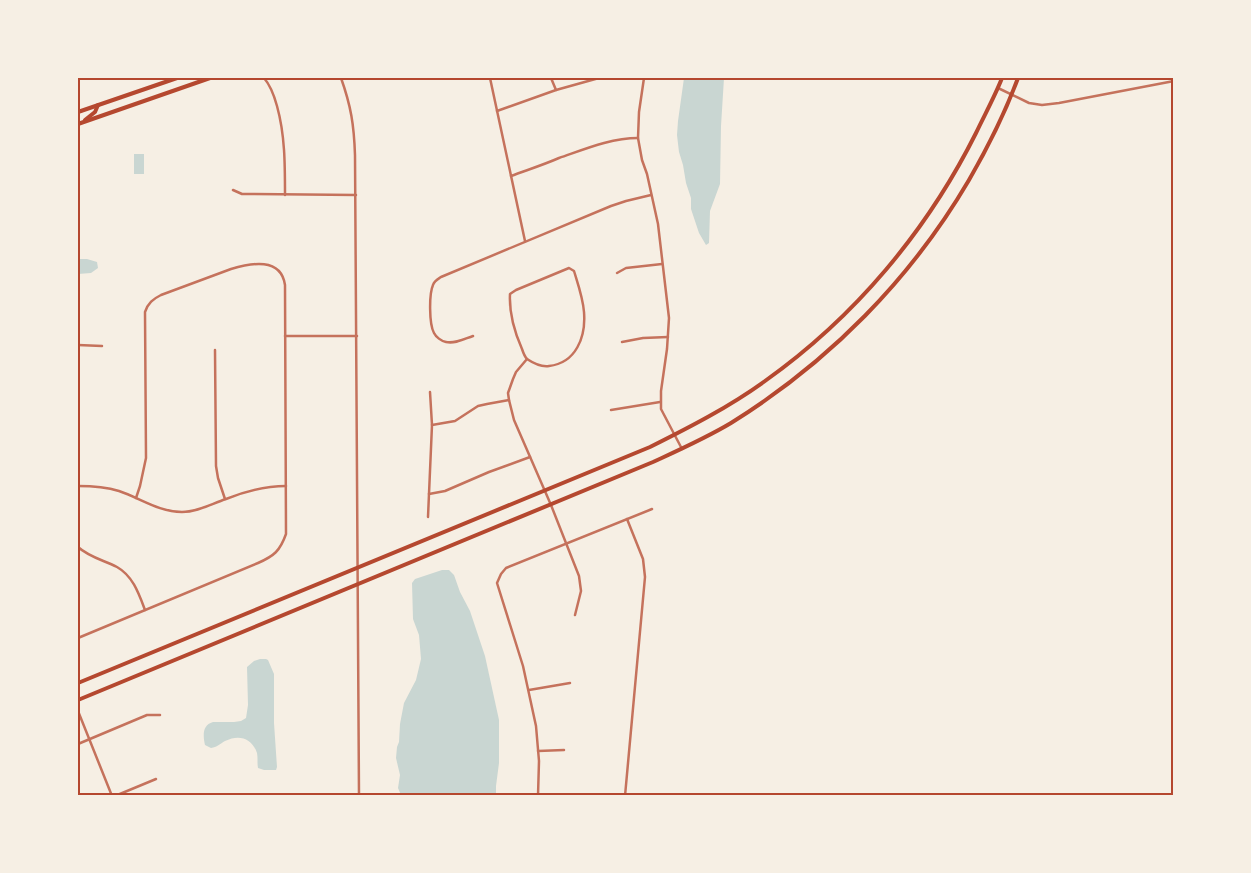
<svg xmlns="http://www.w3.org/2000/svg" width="1251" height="873" font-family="'Zilla Slab',serif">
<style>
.water{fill:#c9d6d2}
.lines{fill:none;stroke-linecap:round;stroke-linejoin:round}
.minor{stroke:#c5725c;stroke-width:2.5}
.secondary{stroke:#b5482f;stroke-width:4}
.primary{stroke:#b5482f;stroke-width:4}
.neatline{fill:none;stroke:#b5482f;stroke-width:2}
</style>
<rect width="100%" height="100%" fill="#f6efe4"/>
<!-- water -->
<g class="water">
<polygon points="684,78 724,78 721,126 720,184 710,211 709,243 706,245 699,233 691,209 691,198 686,183 683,165 679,152 677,135 678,121"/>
<rect x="134" y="154" width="10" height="20"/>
<polygon points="78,259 87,259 97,262 98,268 91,273 78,274"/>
<polygon points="442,570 449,570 454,575 460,592 470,611 485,656 499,720 499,763 496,786 496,795 401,795 398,788 400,775 396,758 397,747 399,742 400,724 404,703 416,680 421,659 419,635 413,619 412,583 415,579"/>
<path d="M260 659H266L268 660 274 674V723L277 767 276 770H264L258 768C257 763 258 758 257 753 252 738 239 734 225 741 220 744 217 747 211 748L205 745C203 736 202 725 213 722H234L241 721 246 718 248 705 247 667 254 661Z"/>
</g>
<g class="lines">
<!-- minor -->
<g class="minor">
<path d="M264 78C271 86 274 95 277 106 285 135 285 164 285 195"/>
<path d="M341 78C351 106 354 125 355 155L359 796"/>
<polyline points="490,78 525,241"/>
<polyline points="551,78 556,90"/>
<polyline points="644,78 639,112 638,138 642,160 647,174 658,224 669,318 667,349 661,391 661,409 682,449"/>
<polyline points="998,88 1029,103 1042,105 1059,103 1174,81"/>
<polyline points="497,111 556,90 599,78"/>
<path d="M511 176C527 170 543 165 559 158 585 149 611 138 638 138"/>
<polyline points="233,190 242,194 356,195"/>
<path d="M569 268 574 271C578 284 583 298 584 312 586 337 576 363 549 366 542 367 533 363 527 359 525 357 523 352 522 349 514 331 509 313 510 294L516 290Z"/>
<polyline points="617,273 626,268 662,264"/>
<polyline points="285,336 357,336"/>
<path d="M473 336C464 339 455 344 446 342 441 341 436 337 434 333 429 324 429 294 433 285 434 281 438 279 441 277L611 206 626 201 651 195"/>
<polyline points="622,342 643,338 668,337"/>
<polyline points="78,345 102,346"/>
<polyline points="215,350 216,466 218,478 225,499"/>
<polyline points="527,359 516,372 513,379 508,393 509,400 514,420 551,505 579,576 581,591 575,615"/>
<polyline points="611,410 660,402"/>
<polyline points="432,425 455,421 478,406 487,404 509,400"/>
<path d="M78 486C92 486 106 487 119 491 140 498 159 512 182 512 197 512 211 504 226 499 246 491 264 486 286 486"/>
<polyline points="429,494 445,491 489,472 530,457"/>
<polyline points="428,517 432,425 430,392"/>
<path d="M78 547C89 557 103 560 117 567 133 576 139 594 145 610"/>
<path d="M78 638 258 563C274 556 280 551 286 534L285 285C281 257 251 263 231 269L161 295C153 299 148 303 145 312L146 458 140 486 136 498"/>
<polyline points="529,690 570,683"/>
<polyline points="78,711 112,796"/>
<polyline points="78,744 147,715 160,715"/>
<polyline points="538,751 564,750"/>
<polyline points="115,796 156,779"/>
<polyline points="538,796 539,761 536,726 523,666 497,583 501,574 506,568 652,509"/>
<polyline points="625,796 645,577 643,559 627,519"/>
</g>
<!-- secondary -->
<g class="secondary">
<path d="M78 683 650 447C690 427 729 407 765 381 855 317 927 231 976 133 985 114 995 96 1002 78"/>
<path d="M78 700 653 462C679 450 706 438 731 423 829 362 911 279 969 180 988 147 1005 113 1018 78"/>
</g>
<!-- primary -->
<g class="primary">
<polyline points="78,112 177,78"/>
<polyline points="85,120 95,112 98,105"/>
<polyline points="78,124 210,78"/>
</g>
</g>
<!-- border -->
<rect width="1251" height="873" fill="none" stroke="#f6efe4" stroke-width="158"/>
<rect x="79" y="79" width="1093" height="715" class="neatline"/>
</svg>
